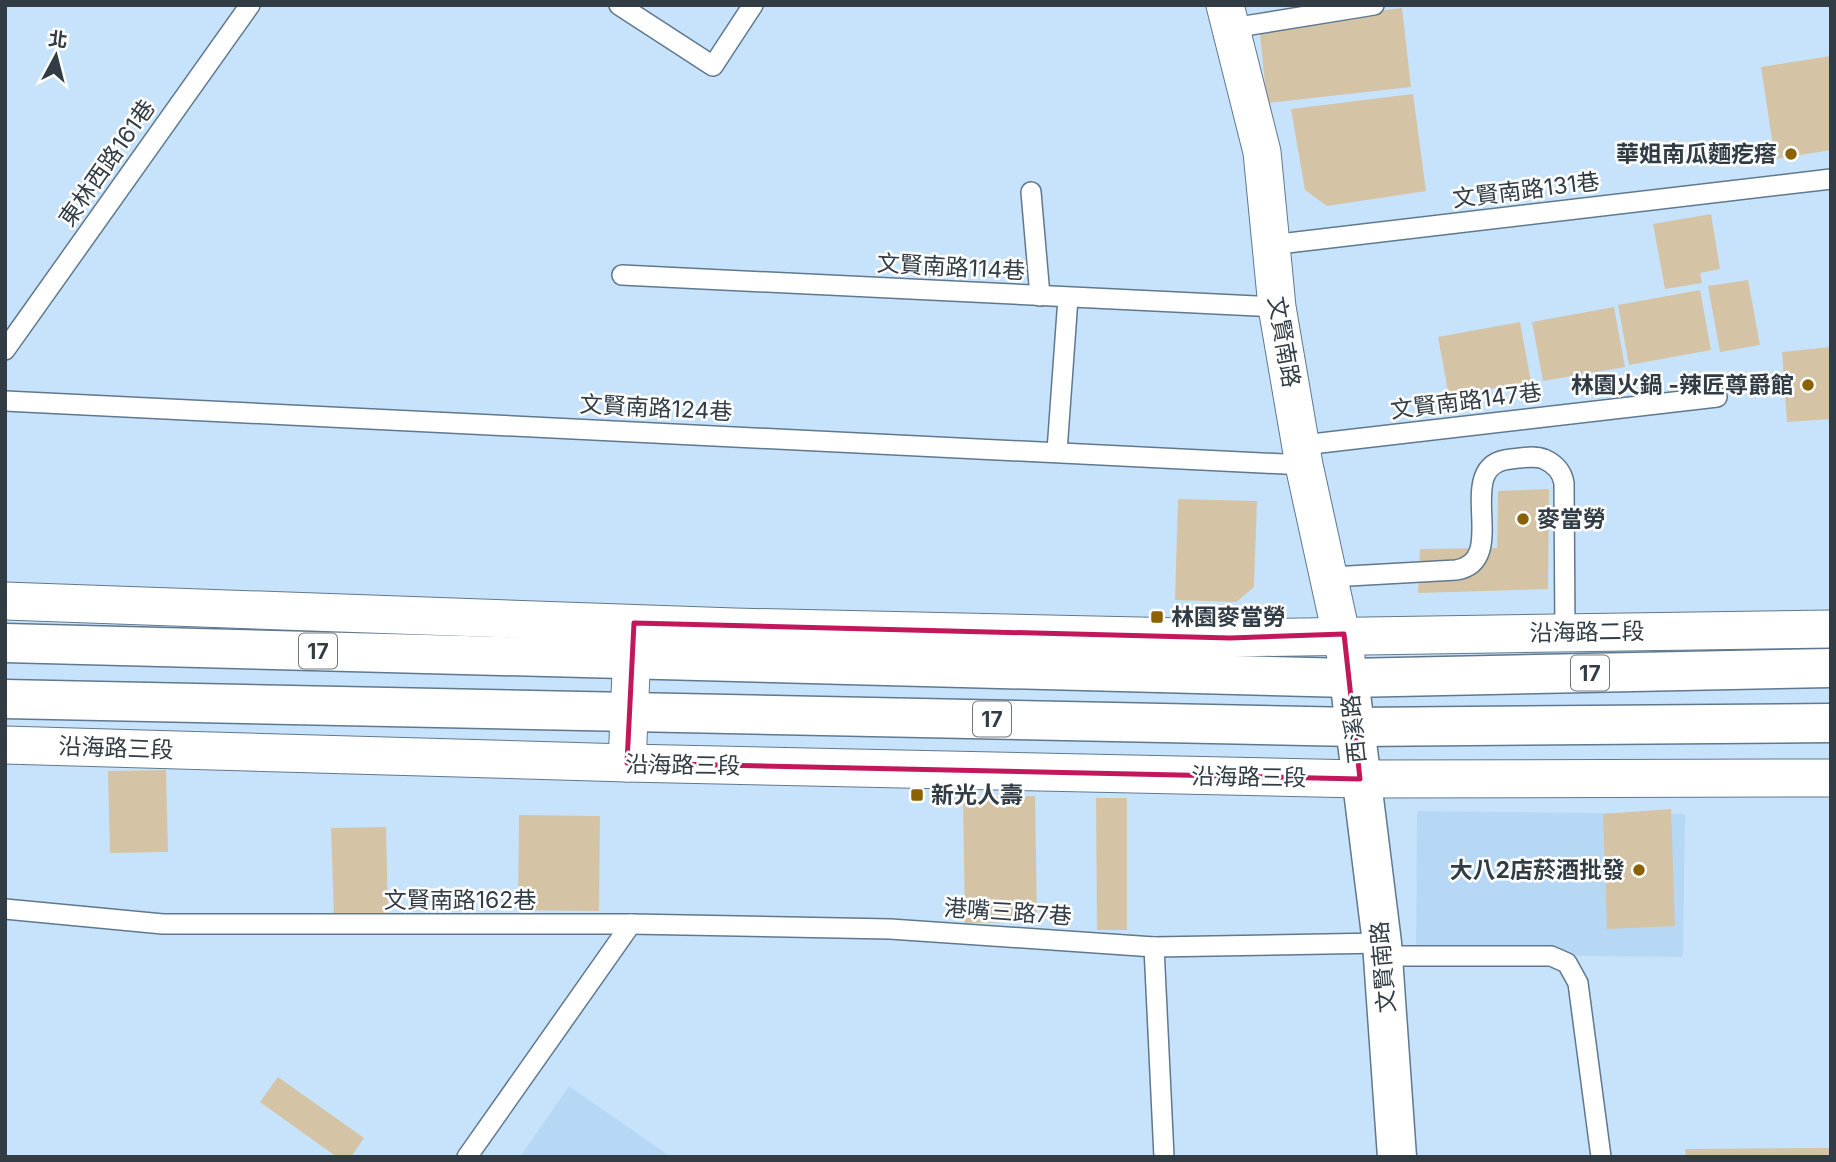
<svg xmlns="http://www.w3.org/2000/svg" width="1836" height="1162" font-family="Inter,'Noto Sans TC',sans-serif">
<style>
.built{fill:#b6d8f5}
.building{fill:#d5c3a6}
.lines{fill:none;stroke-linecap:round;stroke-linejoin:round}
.lane-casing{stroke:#5f788e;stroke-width:22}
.street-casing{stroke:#5f788e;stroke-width:39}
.secondary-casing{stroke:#5f788e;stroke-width:41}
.primary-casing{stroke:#5f788e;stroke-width:41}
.lane{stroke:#fff;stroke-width:19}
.street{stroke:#fff;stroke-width:37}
.secondary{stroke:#fff;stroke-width:38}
.primary{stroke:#fff;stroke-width:38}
.marked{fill:none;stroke:#c2185b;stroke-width:5;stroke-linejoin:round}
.poi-dot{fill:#8b6102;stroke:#fff;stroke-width:2.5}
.labels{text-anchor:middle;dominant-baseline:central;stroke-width:5;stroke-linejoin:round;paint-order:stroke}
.shield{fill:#fff;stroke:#6f767d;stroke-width:2}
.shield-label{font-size:21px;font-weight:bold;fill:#313c45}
.poi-label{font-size:23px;font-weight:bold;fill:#313c45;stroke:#fff;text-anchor:end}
.street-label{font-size:23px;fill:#313c45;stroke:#fff}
</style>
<rect width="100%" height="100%" fill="#c7e3fb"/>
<!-- built -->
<g class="built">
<polygon points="1417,811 1685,814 1683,957 1416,954"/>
<polygon points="569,1086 671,1157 520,1157"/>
</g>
<!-- building -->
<g class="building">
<polygon points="1402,8 1411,87 1267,103 1260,35 1270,24"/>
<polygon points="1831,56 1831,150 1775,159 1761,67"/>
<polygon points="1413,94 1426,191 1327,206 1305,190 1291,109"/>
<polygon points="1711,214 1720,269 1700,273 1702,283 1665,289 1653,224"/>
<polygon points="1748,280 1760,345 1720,352 1708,286"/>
<polygon points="1700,290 1711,350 1629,365 1618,305"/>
<polygon points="1614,307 1625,367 1543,381 1532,322"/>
<polygon points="1520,322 1531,382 1449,396 1438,337"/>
<polygon points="1831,347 1831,419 1787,422 1782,352"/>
<polygon points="1549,489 1548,589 1418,593 1420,549 1497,548 1498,491"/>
<polygon points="1178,499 1257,501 1254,587 1236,602 1175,600"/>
<polygon points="166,770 168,852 110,853 108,771"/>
<polygon points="1035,796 1037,922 965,923 963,798"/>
<polygon points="1096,798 1127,798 1127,930 1097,930"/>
<polygon points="1671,809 1675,926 1607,929 1603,814"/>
<polygon points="519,815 600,816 599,911 518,910"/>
<polygon points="386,827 388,916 334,918 331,828"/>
<polygon points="278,1077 364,1138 351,1157 337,1157 260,1102"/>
<polygon points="1831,1148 1831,1157 1686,1157 1685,1149"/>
</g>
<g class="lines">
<defs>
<g id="lane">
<polyline points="619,5 713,66 753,5"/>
<polyline points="1232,28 1374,5"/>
<polyline points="1031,192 1040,296"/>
<polyline points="1270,245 1831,179"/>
<polyline points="622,275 1277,307"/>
<polyline points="5,350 250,5"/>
<polyline points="5,401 1304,465"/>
<polyline points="1303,445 1717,397"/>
<polyline points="1057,451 1068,298"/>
<path d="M1331 577 1456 570C1513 561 1449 464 1511 459 1522 458 1534 455 1544 459 1555 464 1562 471 1564 483L1565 632"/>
<polyline points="5,909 163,924 631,924 890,929 1154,947 1382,943"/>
<polyline points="1154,947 1164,1157"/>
<polyline points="1383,956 1551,956 1567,963 1578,983 1601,1157"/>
<polyline points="467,1157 631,924"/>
</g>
<g id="street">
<polyline points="1225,5 1262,152 1277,307 1304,465 1346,657"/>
<polyline points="5,601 734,627 1230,638 1831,629"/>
<polyline points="5,745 627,763 1360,779 1831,778"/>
<polyline points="627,763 633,628"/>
</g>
<polyline id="secondary" points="1349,678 1382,943 1397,1157"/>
<g id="primary">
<polyline points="5,643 1349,678 1831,668"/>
<polyline points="5,699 1355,727 1831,723"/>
</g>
</defs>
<!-- lane casing -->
<use href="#lane" class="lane-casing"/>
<!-- street casing -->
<use href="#street" class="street-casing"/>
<!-- secondary casing -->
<use href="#secondary" class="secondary-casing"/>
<!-- primary casing -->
<use href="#primary" class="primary-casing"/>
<!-- lane -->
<use href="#lane" class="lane"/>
<!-- street -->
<use href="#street" class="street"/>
<!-- secondary -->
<use href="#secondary" class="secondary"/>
<!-- primary -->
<use href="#primary" class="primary"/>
</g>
<!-- marked area -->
<path class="marked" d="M634 623 1230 638 1344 634 1360 779 627 763Z"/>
<!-- markers -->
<g class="poi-dot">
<circle cx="1791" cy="154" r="7"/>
<circle cx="1808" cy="385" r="7"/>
<circle cx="1523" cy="519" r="7"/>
<rect x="1150" y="610" width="14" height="14" rx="3.5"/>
<rect x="910" y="788" width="14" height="14" rx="3.5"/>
<circle cx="1639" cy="870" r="7"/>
</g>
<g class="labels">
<!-- shield labels -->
<g class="shield">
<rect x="299" y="633.5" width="38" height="35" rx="5"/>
<rect x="1571" y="655.5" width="38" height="35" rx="5"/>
<rect x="973" y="701.5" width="38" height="35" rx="5"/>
</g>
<g class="shield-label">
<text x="318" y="651">17</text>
<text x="1590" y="673">17</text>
<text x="992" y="719">17</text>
</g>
<!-- poi labels -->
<g class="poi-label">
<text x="1777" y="154">華姐南瓜麵疙瘩</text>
<text x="1794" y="385">林園火鍋 -辣匠尊爵館</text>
<text x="1537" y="519" text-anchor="start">麥當勞</text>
<text x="1171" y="617" text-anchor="start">林園麥當勞</text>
<text x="931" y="795" text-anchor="start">新光人壽</text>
<text x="1625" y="870">大八2店菸酒批發</text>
</g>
<!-- street labels -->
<g class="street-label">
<text transform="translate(107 163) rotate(-55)">東林西路161巷</text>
<text transform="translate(1526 190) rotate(-7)">文賢南路131巷</text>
<text transform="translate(951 267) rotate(3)">文賢南路114巷</text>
<text transform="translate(1284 342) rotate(80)">文賢南路</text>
<text transform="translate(1466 401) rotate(-7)">文賢南路147巷</text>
<text transform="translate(656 408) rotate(3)">文賢南路124巷</text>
<text transform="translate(1587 632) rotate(-1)">沿海路二段</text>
<text transform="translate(1354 729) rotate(-96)">西溪路</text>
<text transform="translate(116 748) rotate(2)">沿海路三段</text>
<text transform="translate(683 765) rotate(1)">沿海路三段</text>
<text transform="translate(1249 777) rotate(1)">沿海路三段</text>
<text x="460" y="900">文賢南路162巷</text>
<text transform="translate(1008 912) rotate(4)">港嘴三路7巷</text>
<text transform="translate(1383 967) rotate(-95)">文賢南路</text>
</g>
</g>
<!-- border -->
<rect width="1836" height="1162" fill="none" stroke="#313c45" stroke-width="14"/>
<!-- north arrow -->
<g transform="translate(56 56) rotate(7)" stroke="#ffffff" stroke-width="5" paint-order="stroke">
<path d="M0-5L12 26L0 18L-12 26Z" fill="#313c45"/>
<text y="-10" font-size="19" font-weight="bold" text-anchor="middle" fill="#313c45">北</text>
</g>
</svg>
